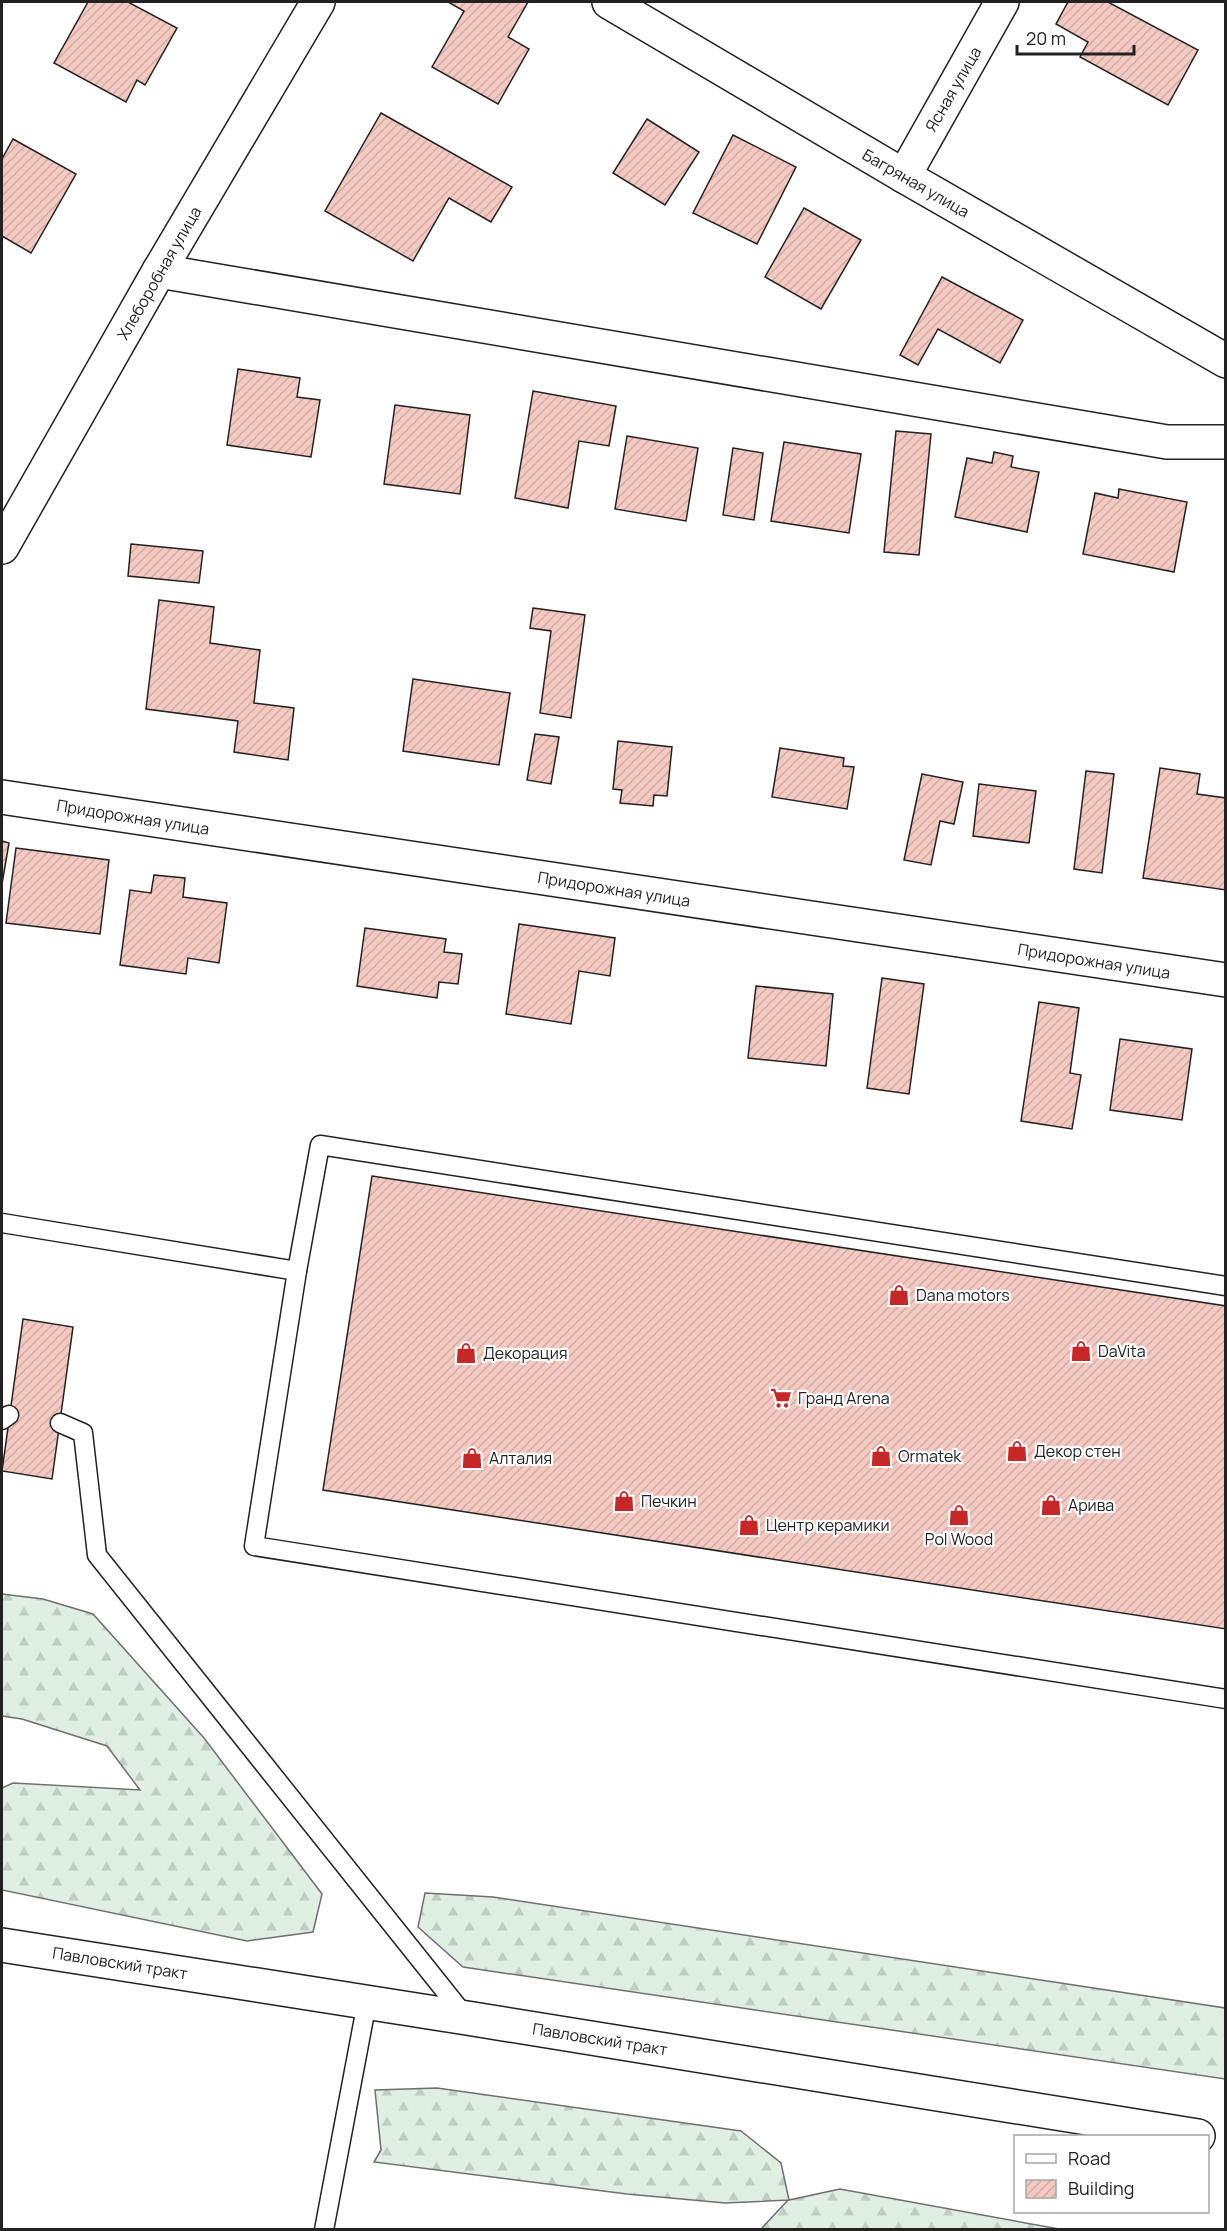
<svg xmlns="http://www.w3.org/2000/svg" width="1227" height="2231" font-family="Manrope,sans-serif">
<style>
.forest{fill:url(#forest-firs);stroke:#6f6f6f;stroke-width:1.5}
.building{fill:url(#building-hatch);stroke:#222;stroke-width:1.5}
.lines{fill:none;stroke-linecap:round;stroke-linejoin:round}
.service-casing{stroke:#222;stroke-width:21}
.minor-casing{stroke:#222;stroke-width:36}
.primary-casing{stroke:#222;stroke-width:36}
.service{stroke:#fff;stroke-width:18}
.minor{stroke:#fff;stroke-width:33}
.primary{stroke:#fff;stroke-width:33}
.labels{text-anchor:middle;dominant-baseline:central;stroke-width:4.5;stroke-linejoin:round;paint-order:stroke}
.street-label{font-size:16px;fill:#222;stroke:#fff}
.poi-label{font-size:16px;fill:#222;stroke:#fff;text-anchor:start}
</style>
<defs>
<pattern id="forest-firs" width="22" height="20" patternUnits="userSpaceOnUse" patternTransform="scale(1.5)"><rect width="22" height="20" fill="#e0efe3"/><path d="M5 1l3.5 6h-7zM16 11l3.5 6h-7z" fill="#c0cdc2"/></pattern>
<pattern id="building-hatch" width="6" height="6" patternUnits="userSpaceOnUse" patternTransform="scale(1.5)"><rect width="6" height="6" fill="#f3c9c0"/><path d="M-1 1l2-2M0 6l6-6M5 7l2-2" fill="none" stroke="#d0aca5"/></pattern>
</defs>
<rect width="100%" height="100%" fill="#fff"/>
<!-- forest -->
<g class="forest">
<polygon points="2,1594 43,1599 93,1614 204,1738 322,1894 313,1932 247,1941 2,1890 2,1788 13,1783 140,1790 107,1746 22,1719 2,1716"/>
<polygon points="425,1893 493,1897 1225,2008 1225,2079 463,1967 418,1927"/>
<polygon points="437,2088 741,2131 781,2163 789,2200 840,2189 1059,2229 761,2229 788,2200 725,2203 627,2194 374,2162 381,2150 375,2090"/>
</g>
<!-- building -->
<g class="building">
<polygon points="88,2 128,2 177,28 145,85 137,80 126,102 54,63"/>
<polygon points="448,2 528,2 508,37 529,49 498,104 432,67 464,11"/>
<polygon points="1068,2 1108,2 1198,50 1168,105 1080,57 1088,42 1056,24"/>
<polygon points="381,113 512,187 491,222 449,198 413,261 325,211"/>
<polygon points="647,119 699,152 665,205 613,173"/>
<polygon points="733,135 796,167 757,244 693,213"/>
<polygon points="13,139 76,174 31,253 2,236 2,159"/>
<polygon points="804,208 861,240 821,309 765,277"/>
<polygon points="942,277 1023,320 1000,363 938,329 918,365 900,355"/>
<polygon points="238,369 300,378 297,397 320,400 311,457 227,445"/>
<polygon points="533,391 616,406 609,446 579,441 568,508 515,498"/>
<polygon points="395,405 470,415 460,494 384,484"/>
<polygon points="896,431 931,434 919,555 884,552"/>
<polygon points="627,436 698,448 686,521 615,509"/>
<polygon points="784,442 861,454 849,533 771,521"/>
<polygon points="733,448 763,453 754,520 723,515"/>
<polygon points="994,452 1013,456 1011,467 1039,472 1027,532 955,517 967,458 992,463"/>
<polygon points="1119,489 1187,502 1174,572 1083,554 1095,493 1118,498"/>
<polygon points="131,544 203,551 199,583 128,576"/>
<polygon points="159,600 214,607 210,643 260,650 254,703 294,708 288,760 234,752 238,721 146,709"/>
<polygon points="533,608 585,615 571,718 540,713 551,631 530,628"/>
<polygon points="413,679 510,693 499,765 403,751"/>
<polygon points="535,734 559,737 551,784 527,780"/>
<polygon points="618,741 672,747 667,796 654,795 653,806 620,803 622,790 613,789"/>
<polygon points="780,748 844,758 843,766 854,767 847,809 772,797"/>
<polygon points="1160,768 1200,774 1197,794 1226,798 1226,890 1143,878"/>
<polygon points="1086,771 1114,774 1102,873 1074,869"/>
<polygon points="922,774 963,782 954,824 940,821 931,865 904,860"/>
<polygon points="979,784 1036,791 1029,843 973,836"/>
<polygon points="2,841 9,843 2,884"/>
<polygon points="16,848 109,860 100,934 6,923"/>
<polygon points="154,875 185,878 183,897 227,903 219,963 188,958 186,974 120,965 130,890 151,893"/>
<polygon points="519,924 615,938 610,976 579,971 571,1024 506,1014"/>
<polygon points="365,928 446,939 444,952 462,954 458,984 439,982 437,998 357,986"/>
<polygon points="882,978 924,984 909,1094 867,1088"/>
<polygon points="756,986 833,994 826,1066 748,1058"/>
<polygon points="1039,1002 1079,1008 1070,1073 1081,1075 1072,1129 1021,1121"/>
<polygon points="1120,1039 1192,1049 1182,1120 1110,1110"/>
<polygon points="372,1176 1226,1306 1226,1629 323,1490"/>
<polygon points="23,1319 73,1327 52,1479 2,1471"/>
</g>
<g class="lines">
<defs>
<g id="service">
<polyline points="2,1223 297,1271"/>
<polyline points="1226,1286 320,1145 297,1271 254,1546 1226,1699"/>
<polyline points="2,1420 9,1415"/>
<polyline points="60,1423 83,1433 97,1555 465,2016"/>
<polyline points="324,2230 367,2002"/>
</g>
<g id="minor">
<polyline points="609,2 904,176 1226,361"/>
<polyline points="904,176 1002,2"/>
<polyline points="159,271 1167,442 1226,442"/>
<polyline points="2,547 159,271 318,2"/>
<polyline points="2,797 1226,980"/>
</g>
<polyline id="primary" points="2,1945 467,2018 1198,2136"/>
</defs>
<!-- service casing -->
<use href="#service" class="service-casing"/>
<!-- minor casing -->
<use href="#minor" class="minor-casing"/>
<!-- primary casing -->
<use href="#primary" class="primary-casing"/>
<!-- service -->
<use href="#service" class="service"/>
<!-- minor -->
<use href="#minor" class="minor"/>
<!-- primary -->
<use href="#primary" class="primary"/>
</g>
<!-- icons -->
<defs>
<symbol id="shop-bare" viewBox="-9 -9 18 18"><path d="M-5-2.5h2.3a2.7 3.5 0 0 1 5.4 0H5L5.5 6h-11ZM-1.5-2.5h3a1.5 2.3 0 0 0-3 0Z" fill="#c62828" stroke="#fff" stroke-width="2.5" paint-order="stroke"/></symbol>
<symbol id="supermarket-bare" viewBox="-9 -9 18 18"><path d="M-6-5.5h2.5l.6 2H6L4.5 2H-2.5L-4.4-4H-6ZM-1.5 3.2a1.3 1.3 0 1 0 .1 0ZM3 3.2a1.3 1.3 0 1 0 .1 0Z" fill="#c62828" stroke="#fff" stroke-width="2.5" paint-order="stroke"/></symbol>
</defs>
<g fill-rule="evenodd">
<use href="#shop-bare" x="884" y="1280" width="30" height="30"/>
<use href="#shop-bare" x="1066" y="1336" width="30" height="30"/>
<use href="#shop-bare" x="451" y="1338" width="30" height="30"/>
<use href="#supermarket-bare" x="766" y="1383" width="30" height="30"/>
<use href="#shop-bare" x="1002" y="1436" width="30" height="30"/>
<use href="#shop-bare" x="866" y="1441" width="30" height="30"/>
<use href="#shop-bare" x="457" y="1443" width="30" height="30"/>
<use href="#shop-bare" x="609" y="1486" width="30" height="30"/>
<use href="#shop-bare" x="1036" y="1490" width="30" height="30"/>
<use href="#shop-bare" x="944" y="1500" width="30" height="30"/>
<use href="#shop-bare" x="734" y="1510" width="30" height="30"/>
</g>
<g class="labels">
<!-- street labels -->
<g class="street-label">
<text transform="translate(953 89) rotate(-60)">Ясная улица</text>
<text transform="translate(916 183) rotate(30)">Багряная улица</text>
<text transform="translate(159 273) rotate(-60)">Хлеборобная улица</text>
<text transform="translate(133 817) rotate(9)">Придорожная улица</text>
<text transform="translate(614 889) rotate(9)">Придорожная улица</text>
<text transform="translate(1094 961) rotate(9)">Придорожная улица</text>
<text transform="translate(120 1963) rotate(9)">Павловский тракт</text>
<text transform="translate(600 2039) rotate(9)">Павловский тракт</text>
</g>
<!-- poi labels -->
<g class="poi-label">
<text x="916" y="1295">Dana motors</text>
<text x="1098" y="1351">DaVita</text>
<text x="483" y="1353">Декорация</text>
<text x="798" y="1398">Гранд Arena</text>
<text x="1034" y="1451">Декор стен</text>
<text x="898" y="1456">Ormatek</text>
<text x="489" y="1458">Алталия</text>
<text x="641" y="1501">Печкин</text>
<text x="1068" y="1505">Арива</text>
<text x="766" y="1525">Центр керамики</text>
<text x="959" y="1539" text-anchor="middle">Pol Wood</text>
</g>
</g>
<!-- border -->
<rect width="1227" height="2231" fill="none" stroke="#222222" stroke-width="6"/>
<!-- legend -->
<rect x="1014" y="2135" width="195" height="78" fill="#ffffff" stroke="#a7a7a7" stroke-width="1.5"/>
<rect x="1026" y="2154" width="30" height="9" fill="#ffffff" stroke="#a7a7a7" stroke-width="1.5"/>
<text x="1068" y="2165" font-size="18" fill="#222222">Road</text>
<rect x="1026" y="2180" width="30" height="18" fill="url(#building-hatch)" stroke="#a7a7a7" stroke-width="1.5"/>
<text x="1068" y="2195" font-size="18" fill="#222222">Building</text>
<!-- scale -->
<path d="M1017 45v9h117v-9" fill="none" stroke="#222222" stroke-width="3"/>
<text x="1026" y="45" font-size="18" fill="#222222" stroke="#ffffff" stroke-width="4.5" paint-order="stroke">20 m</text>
</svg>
